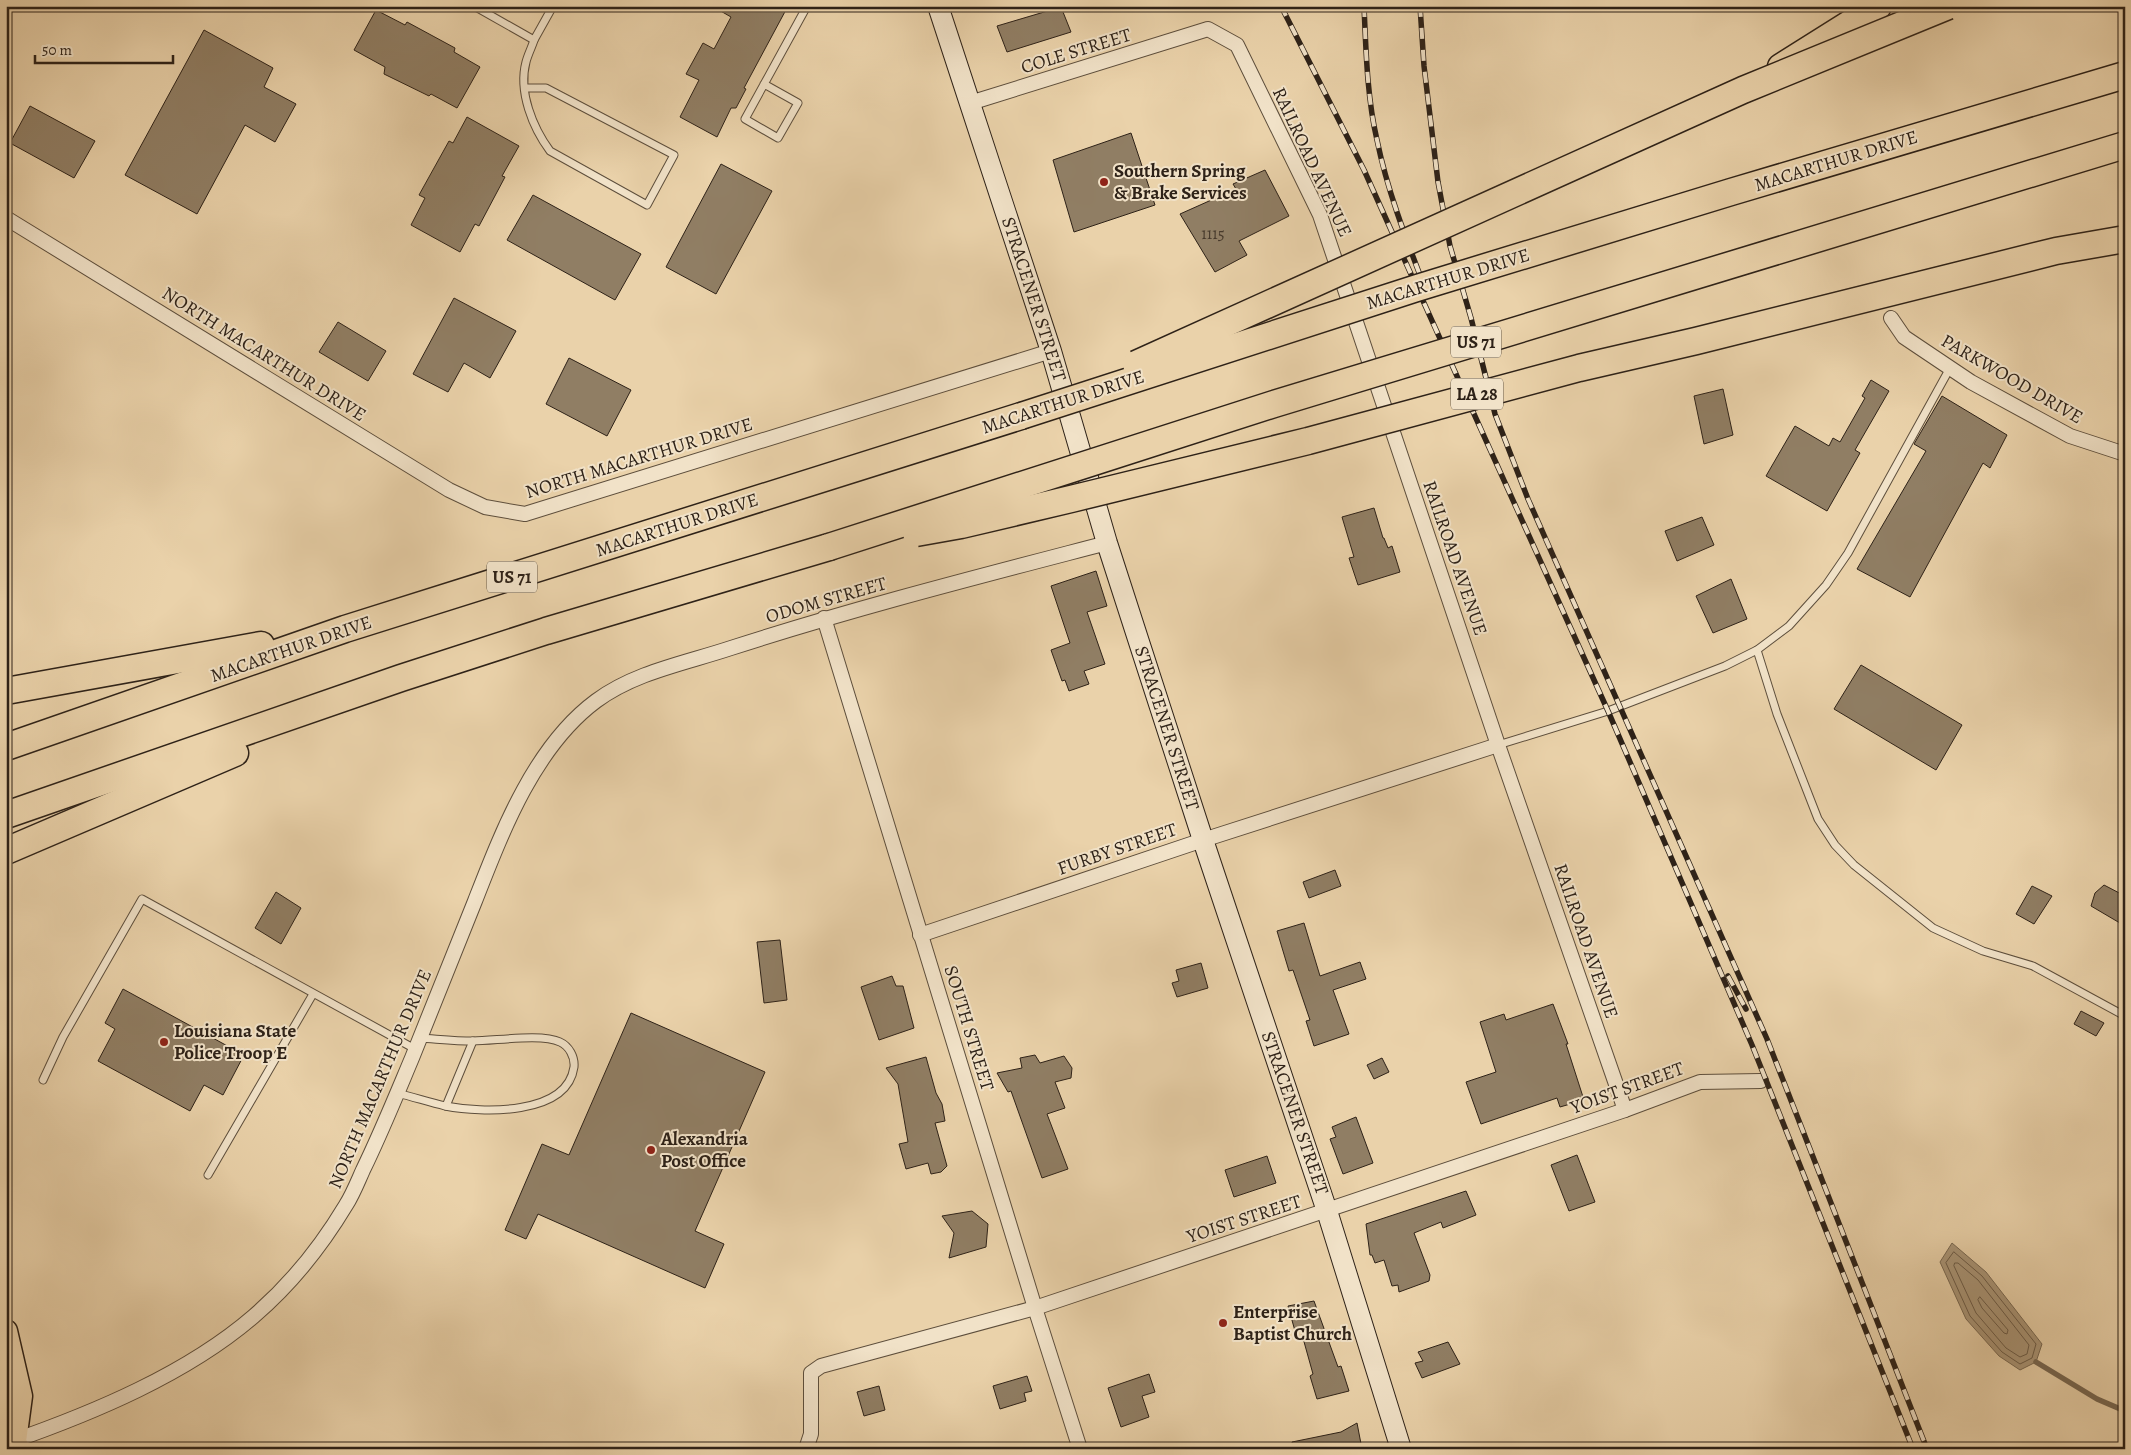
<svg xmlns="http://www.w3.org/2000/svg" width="2131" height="1455" font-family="Alegreya,serif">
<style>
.water{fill:#aa9678;stroke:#786852}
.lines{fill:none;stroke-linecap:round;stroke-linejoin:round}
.shore{stroke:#6c5c48;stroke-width:1}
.stream{stroke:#786852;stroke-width:5.5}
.building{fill:#907e64;stroke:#2e2218}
.lane-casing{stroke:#5d4e3c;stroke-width:9}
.street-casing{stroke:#5d4e3c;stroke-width:16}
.secondary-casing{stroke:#2e2218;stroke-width:22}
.primary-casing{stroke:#2e2218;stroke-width:25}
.highway-casing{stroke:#2e2218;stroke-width:29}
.lane{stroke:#f1e2c8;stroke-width:7}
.street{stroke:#f1e2c8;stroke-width:14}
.secondary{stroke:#f1e2c8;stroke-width:20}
.primary{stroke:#ead2aa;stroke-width:22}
.highway{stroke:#ead2aa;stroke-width:26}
.rail-casing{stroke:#2e2218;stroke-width:5.5}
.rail{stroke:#f1e2c8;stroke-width:4;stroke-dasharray:11;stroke-linecap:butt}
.highway-bridge-casing{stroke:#2e2218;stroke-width:29;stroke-linecap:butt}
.highway-bridge{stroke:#ead2aa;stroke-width:26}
.poi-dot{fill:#8f2418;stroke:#f1e2c8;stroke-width:2}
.labels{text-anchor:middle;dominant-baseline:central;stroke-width:4;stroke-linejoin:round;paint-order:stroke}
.number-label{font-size:16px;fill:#46392b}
.shield{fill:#f1e2c8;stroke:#685c4d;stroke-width:1}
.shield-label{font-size:18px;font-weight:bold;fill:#2e2218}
.street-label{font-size:19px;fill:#2e2218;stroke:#f1e2c8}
.poi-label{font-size:19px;font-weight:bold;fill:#2e2218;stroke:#f1e2c8;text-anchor:start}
</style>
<rect width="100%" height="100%" fill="#ead2aa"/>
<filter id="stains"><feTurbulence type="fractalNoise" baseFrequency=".004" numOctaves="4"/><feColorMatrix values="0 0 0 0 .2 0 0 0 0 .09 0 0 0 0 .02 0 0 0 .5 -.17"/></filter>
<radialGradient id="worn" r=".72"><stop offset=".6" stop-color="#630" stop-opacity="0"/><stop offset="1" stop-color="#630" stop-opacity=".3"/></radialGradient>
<!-- water -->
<polygon class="water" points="1952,1243 1986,1272 2042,1344 2036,1362 2020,1370 1999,1356 1966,1319 1940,1262"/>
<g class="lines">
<!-- shore -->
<g class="shore">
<polygon points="1954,1252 1982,1276 2036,1344 2032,1358 2020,1364 2002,1352 1970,1316 1946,1263"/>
<polygon points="1955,1263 1958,1263 1978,1280 2029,1345 2027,1354 2020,1357 2006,1348 1976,1313 1954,1266"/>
<polygon points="1980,1297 2008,1330 2007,1334 2004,1333 1982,1308 1978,1300"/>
</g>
<!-- stream -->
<polyline class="stream" points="2036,1362 2097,1399 2125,1411"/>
</g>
<!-- building -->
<g class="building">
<polygon points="712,6 788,6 744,88 746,89 736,108 731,108 717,137 680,117 699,80 686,74 703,43 714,49 731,17"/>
<polygon points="1061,7 1071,32 1007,52 997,26"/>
<polygon points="376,10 405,25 407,22 455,48 454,52 480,67 457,108 431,94 429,96 384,74 385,67 354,50"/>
<polygon points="204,30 273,68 264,87 296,104 275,142 245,125 197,214 125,175"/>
<polygon points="30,106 95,141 74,178 10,143"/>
<polygon points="467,117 519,146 502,176 505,177 479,226 475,224 460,252 411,225 425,198 419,195 449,141 453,143"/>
<polygon points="1131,133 1155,205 1074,232 1053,160"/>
<polygon points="721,164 772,191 716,294 666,267"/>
<polygon points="1265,170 1289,216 1239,241 1247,255 1215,272 1180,214 1236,189 1233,184"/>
<polygon points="533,195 641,254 615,300 507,240"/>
<polygon points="454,298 516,331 490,378 464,363 448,392 413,374"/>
<polygon points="338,322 386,351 368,381 319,352"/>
<polygon points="569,358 631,390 607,436 546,404"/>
<polygon points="1871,380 1889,391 1855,450 1860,453 1827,511 1766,476 1795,426 1829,446 1833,438 1840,442 1865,398 1862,396"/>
<polygon points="1723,389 1733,435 1704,444 1694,396"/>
<polygon points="1942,396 2007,435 1990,468 1983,463 1910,597 1857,569 1926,451 1914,444"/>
<polygon points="1374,508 1383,538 1384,538 1388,548 1392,546 1400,572 1358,585 1349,558 1354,557 1342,517"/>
<polygon points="1702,517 1714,545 1677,561 1665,531"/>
<polygon points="1096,571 1107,606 1087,612 1105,664 1084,671 1089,684 1069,691 1065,680 1062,681 1051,650 1070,643 1051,586"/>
<polygon points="1731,579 1747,619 1713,633 1696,596"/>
<polygon points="1861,665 1962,725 1936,770 1834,709"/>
<polygon points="1335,870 1341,886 1309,898 1303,882"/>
<polygon points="2104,885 2125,896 2125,926 2091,906 2095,893"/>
<polygon points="2032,886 2052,896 2034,924 2016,914"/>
<polygon points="276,892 301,908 281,944 255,928"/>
<polygon points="1304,923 1320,976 1360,962 1366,979 1333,990 1349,1034 1314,1046 1306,1021 1310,1020 1293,970 1289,971 1277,931"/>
<polygon points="780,940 787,1000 764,1003 757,942"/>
<polygon points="1201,963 1208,988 1177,997 1172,983 1179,981 1176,970"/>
<polygon points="892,976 896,986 903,986 914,1028 879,1040 861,987"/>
<polygon points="123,989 244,1055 223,1095 204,1085 190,1111 98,1061 115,1029 105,1023"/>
<polygon points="1553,1004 1568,1044 1566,1044 1584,1100 1560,1107 1557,1098 1481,1124 1466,1082 1496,1072 1480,1022 1504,1014 1506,1020"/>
<polygon points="2081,1011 2104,1023 2096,1036 2074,1024"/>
<polygon points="631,1013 765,1072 695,1231 724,1244 705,1288 538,1214 526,1239 505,1230 542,1144 569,1155"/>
<polygon points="1035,1055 1040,1063 1064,1056 1072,1068 1071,1078 1055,1082 1065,1108 1047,1114 1068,1169 1042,1178 1011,1091 1008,1092 997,1073 1022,1068 1020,1058"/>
<polygon points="926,1057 936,1093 942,1104 945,1121 935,1123 947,1166 941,1172 931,1174 928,1163 906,1169 899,1144 908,1142 898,1084 886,1068"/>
<polygon points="1382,1058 1389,1072 1374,1079 1367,1065"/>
<polygon points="1356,1117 1373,1163 1343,1174 1330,1139 1336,1137 1332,1127"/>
<polygon points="1577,1155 1595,1202 1569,1211 1551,1165"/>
<polygon points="1267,1156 1276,1183 1234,1197 1225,1170"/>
<polygon points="1466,1191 1476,1215 1443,1228 1441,1222 1414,1233 1430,1275 1429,1281 1399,1292 1398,1285 1392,1286 1384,1260 1375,1263 1372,1255 1370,1255 1366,1224"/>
<polygon points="972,1211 988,1224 986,1247 949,1258 954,1233 942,1216"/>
<polygon points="1314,1301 1338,1367 1341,1366 1349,1391 1317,1399 1310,1376 1313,1374 1301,1331 1295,1331 1288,1306"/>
<polygon points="1448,1342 1460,1364 1422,1378 1415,1363 1423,1361 1418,1352"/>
<polygon points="1149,1374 1155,1392 1142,1396 1149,1417 1121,1427 1108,1388"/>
<polygon points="1027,1376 1032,1391 1024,1393 1026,1401 1000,1409 993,1386"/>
<polygon points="879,1386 885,1410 864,1416 857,1392"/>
<polygon points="1357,1423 1362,1449 1293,1449 1292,1442 1341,1432"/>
</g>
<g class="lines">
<defs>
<g id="lane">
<polyline points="474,6 534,40 553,6"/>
<polyline points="764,84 798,103 778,138 745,119 807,6"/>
<path d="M525 88H546L674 155 647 205 550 151C533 128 518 92 526 62 528 54 532 47 534 40"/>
<polyline points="1757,650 1777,714 1818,819 1835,845 1854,865 1933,928 1983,951 2033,966 2125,1016"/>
<polyline points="1498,745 1608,711 1725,666 1757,650 1789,626 1826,585 1848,553 1950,368"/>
<polyline points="43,1080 63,1037 142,899 415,1049"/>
<path d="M397 1093C413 1097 429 1102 445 1106 482 1113 567 1116 574 1067 575 1057 569 1046 560 1042 542 1033 495 1041 473 1041 455 1041 437 1039 420 1038"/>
<polyline points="446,1106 473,1041"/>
<polyline points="208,1175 313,994"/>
</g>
<g id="street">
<polyline points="970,103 1208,29 1237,45 1320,215 1498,745 1625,1110"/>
<polyline points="6,218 449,490 485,507 525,514 1051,351"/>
<polyline points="1891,318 1904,337 1971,382 2070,436 2125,454"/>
<polyline points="824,618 1035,1308 1080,1449"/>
<polyline points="920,935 1203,840 1498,745"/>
<path d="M10 1442C93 1413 187 1374 254 1316 290 1285 322 1245 346 1205 353 1194 358 1181 363 1170 381 1133 396 1096 412 1058 433 1006 454 954 475 901 502 832 534 747 596 701 635 672 686 663 731 648 855 608 981 576 1107 543"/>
<polyline points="806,1449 811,1434 811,1373 821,1366 1035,1308 1625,1110 1700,1082 1761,1081"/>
</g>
<polyline id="secondary" points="938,6 1051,351 1107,543 1203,840 1327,1211 1401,1449"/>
<polyline id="primary" points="6,1331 21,1396 15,1441 18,1449"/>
<g id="highway">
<polyline points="1781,67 1878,6"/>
<polyline points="6,691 261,645"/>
<polyline points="6,747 345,629 1021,416"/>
<polyline points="6,815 401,678 546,631 829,547"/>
<polyline points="6,851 235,753"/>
</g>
</defs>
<!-- lane casing -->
<use href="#lane" class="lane-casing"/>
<!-- street casing -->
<use href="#street" class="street-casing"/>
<!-- secondary casing -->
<use href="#secondary" class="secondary-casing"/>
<!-- primary casing -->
<use href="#primary" class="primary-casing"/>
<!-- highway casing -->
<use href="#highway" class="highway-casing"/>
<!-- lane -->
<use href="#lane" class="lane"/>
<!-- street -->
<use href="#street" class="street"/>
<!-- secondary -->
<use href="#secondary" class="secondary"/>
<!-- primary -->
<use href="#primary" class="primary"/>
<!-- highway -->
<use href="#highway" class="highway"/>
<defs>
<g id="rail">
<polyline points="1281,6 1364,170 1608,711 1752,1045 1913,1449"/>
<path d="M1364 6C1366 51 1367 97 1377 140 1387 189 1405 236 1423 283"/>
<polyline points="1420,6 1424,66 1438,182 1450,246 1471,318 1495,414 1528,499 1767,1039 1927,1449"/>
<polyline points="1728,976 1746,1009"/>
</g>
</defs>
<!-- rail casing -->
<use href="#rail" class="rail-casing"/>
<!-- rail -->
<use href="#rail" class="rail"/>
<defs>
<g id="highway-bridge">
<polyline points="1136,364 1743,90 1948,6"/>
<polyline points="1021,416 1417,288 1731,192 2125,75"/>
<polyline points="916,533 961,525 1071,499 1308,441 1579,368 1696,341 2056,251 2125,239"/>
<polyline points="829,547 1274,404 2125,145"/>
</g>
</defs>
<!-- highway-bridge casing -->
<use href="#highway-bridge" class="highway-bridge-casing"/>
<!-- highway-bridge -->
<use href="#highway-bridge" class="highway-bridge"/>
</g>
<!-- markers -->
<g class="poi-dot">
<circle cx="1104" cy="182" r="5"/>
<circle cx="164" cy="1042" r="5"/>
<circle cx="651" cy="1150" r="5"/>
<circle cx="1223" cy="1323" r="5"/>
</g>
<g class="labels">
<!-- number labels -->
<g class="number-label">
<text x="1213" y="234">1115</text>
</g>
<!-- shield labels -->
<g class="shield">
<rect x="1451" y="326.5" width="50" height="31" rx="4"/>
<rect x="1451" y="378.5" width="52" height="31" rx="4"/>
<rect x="487" y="561.5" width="50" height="31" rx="4"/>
</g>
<g class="shield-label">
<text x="1476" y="342">US 71</text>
<text x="1477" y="394">LA 28</text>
<text x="512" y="577">US 71</text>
</g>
<!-- street labels -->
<g class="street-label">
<text transform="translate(1076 51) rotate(-17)">COLE STREET</text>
<text transform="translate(1836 161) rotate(-17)">MACARTHUR DRIVE</text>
<text transform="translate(1312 162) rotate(65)">RAILROAD AVENUE</text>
<text transform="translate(1448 279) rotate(-17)">MACARTHUR DRIVE</text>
<text transform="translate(1034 299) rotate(72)">STRACENER STREET</text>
<text transform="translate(264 354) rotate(32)">NORTH MACARTHUR DRIVE</text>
<text transform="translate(2012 379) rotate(30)">PARKWOOD DRIVE</text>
<text transform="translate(1063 402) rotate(-18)">MACARTHUR DRIVE</text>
<text transform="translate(639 458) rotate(-17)">NORTH MACARTHUR DRIVE</text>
<text transform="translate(677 525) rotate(-18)">MACARTHUR DRIVE</text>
<text transform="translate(1455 558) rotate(71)">RAILROAD AVENUE</text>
<text transform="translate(826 600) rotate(-16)">ODOM STREET</text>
<text transform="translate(291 649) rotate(-19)">MACARTHUR DRIVE</text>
<text transform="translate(1167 728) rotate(72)">STRACENER STREET</text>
<text transform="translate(1117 849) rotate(-19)">FURBY STREET</text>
<text transform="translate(1586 941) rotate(71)">RAILROAD AVENUE</text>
<text transform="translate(969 1028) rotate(73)">SOUTH STREET</text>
<text transform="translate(380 1079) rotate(-67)">NORTH MACARTHUR DRIVE</text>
<text transform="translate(1627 1088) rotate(-20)">YOIST STREET</text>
<text transform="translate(1295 1113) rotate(71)">STRACENER STREET</text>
<text transform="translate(1244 1219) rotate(-18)">YOIST STREET</text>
</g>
<!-- poi labels -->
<g class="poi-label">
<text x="1114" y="171">Southern Spring<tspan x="1114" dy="22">&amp; Brake Services</tspan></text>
<text x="174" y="1031">Louisiana State<tspan x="174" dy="22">Police Troop E</tspan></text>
<text x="661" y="1139">Alexandria<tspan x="661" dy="22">Post Office</tspan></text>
<text x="1233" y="1312">Enterprise<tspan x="1233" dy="22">Baptist Church</tspan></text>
</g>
</g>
<!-- margin -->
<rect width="2131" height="1455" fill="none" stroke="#ead2aa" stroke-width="25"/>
<rect x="8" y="8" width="2116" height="1440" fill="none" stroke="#2e2218" stroke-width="2.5"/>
<rect x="12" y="12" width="2106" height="1430" fill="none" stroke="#2e2218"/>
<!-- scale -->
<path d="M35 55v8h138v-8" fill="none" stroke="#2e2218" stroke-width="2.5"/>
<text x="42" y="55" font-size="15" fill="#2e2218" stroke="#f1e2c8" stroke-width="4" paint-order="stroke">50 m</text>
<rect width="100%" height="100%" filter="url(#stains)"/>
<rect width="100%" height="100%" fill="url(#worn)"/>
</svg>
